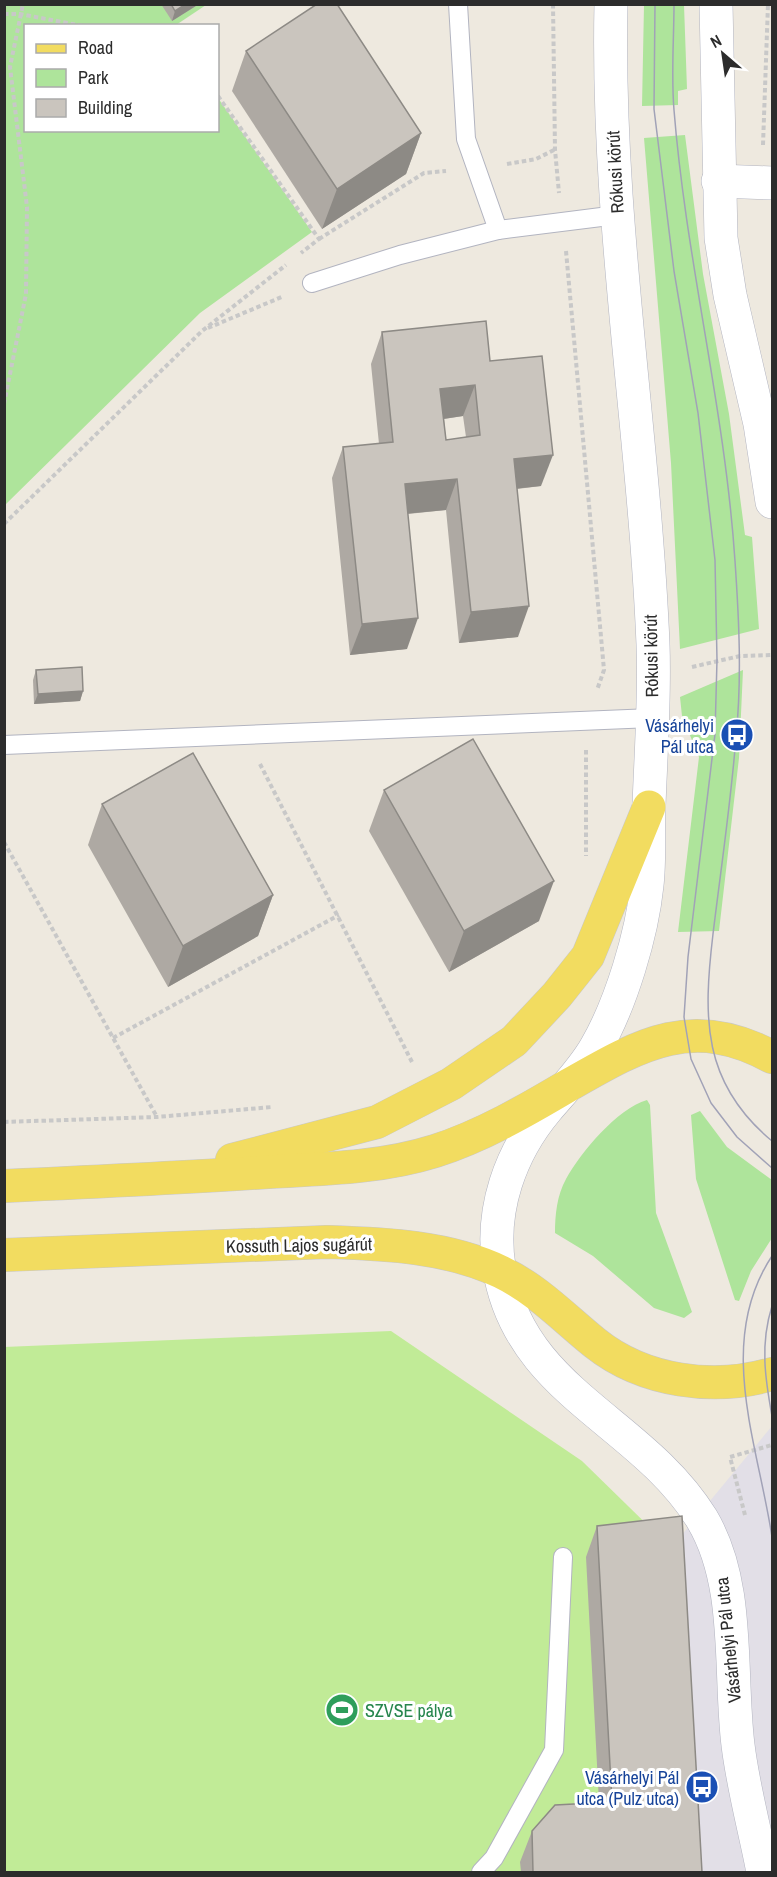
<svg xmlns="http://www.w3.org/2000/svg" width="777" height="1877" font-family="'Archivo Narrow',sans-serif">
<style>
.industrial{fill:#e2dfe7}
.green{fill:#aee49b}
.pitch{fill:#c1eb97}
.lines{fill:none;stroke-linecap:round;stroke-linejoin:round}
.service-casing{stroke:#b2b4c0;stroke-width:20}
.minor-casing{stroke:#b2b4c0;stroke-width:34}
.secondary-casing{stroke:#b2b4c0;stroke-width:34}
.primary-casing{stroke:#c8c8c8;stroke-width:34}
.path{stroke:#c8c8c8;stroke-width:4;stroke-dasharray:4.5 3;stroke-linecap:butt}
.service{stroke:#fff;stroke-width:18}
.minor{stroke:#fff;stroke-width:33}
.secondary{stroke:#fff;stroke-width:33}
.primary{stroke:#f2dc60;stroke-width:33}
.tram{stroke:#a1a2b7;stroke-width:1.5}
.wall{fill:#aea9a3;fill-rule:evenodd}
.shaded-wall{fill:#8d8a85}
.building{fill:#cac5be;stroke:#8d8a85;stroke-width:1.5;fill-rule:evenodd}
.labels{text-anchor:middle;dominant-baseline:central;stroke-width:6;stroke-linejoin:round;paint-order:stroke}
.street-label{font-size:18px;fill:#2c2c2c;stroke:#fff}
.transit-label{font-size:18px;fill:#164399;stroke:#fff;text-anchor:end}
.leisure-label{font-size:18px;fill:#27864d;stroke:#fff;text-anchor:start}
</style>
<rect width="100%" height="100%" fill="#eee9df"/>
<!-- industrial -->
<polygon class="industrial" points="772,1426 772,1872 689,1872 671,1548"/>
<!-- green -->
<g class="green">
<polygon points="5,5 206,5 176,25 26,26 26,130 218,130 218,98 312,232 200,313 5,505"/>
<polygon points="644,5 684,5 687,89 678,91 678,105 642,106"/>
<polygon points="685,135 703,274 729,414 745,535 752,537 759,629 680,649 671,463 644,138"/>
<polygon points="743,670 739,758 719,931 678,932 699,757 682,716 680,697"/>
<path d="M647 1100 650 1105 656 1213 692 1312 684 1318 654 1308 593 1256 555 1233C555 1215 557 1195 566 1179 581 1152 617 1109 647 1100Z"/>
<polygon points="700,1111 727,1147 772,1180 772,1238 751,1271 739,1301 735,1300 696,1179 691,1115"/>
</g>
<!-- pitch -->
<polygon class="pitch" points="391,1331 582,1461 671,1548 689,1872 5,1872 4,1347"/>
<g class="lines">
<defs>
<g id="service">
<polyline points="458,4 466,139 498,230 617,215"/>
<polyline points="312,283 400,255 498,230"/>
<polyline points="4,745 652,718"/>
<polyline points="481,1872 494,1858 554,1750 563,1557"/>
</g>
<polyline id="minor" points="718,181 772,183"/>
<g id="secondary">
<path d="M611 4C606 219 644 431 653 644 655 698 651 751 649 805 648 831 650 859 647 885 642 934 621 1004 596 1047 583 1070 564 1089 547 1109 510 1153 490 1210 499 1267 518 1392 641 1420 702 1519 741 1584 729 1672 738 1745 743 1787 755 1830 763 1872"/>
<polyline points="716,4 721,238 730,295 760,424 772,502"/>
</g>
<g id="primary">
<polyline points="232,1160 377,1122 451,1084 514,1041 557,995 588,956 649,807"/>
<path d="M4 1186C92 1182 180 1178 268 1172 323 1169 381 1168 435 1151 482 1136 527 1110 569 1085 639 1045 692 1013 772 1057"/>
<path d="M4 1255 327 1242C385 1244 447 1246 501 1272 538 1290 564 1318 595 1343 644 1382 714 1391 772 1374"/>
</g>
</defs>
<!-- service casing -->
<use href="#service" class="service-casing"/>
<!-- minor casing -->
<use href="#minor" class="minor-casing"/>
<!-- secondary casing -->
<use href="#secondary" class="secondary-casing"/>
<!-- primary casing -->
<use href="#primary" class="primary-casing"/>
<!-- path -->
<g class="path">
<polyline points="553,4 555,150 559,193"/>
<polyline points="4,14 20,14 83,26"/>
<polyline points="218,96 319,239 301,253"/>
<polyline points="763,145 768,4"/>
<polyline points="507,164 536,159 554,150"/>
<polyline points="319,239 424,173 446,171"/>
<polyline points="566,251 604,670 597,690"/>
<polyline points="208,328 284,296"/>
<polyline points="4,404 26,294 27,207 10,67 23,4"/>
<polyline points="4,524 202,331 286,265"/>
<polyline points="692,667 740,656 772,655"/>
<polyline points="586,750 586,856"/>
<polyline points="260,764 412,1062"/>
<polyline points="4,842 157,1117"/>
<polyline points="113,1038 339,915"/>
<polyline points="4,1122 157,1117 272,1107"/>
<polyline points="745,1515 730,1457 772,1445"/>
</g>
<!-- service -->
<use href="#service" class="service"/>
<!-- minor -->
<use href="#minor" class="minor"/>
<!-- secondary -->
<use href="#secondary" class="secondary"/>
<!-- primary -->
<use href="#primary" class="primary"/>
<!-- tram -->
<g class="tram">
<polyline points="655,4 654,109 674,271 698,413 715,560 717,660 715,734 688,957 684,1017 691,1059 711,1103 737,1137 772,1168"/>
<path d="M674 4C674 39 671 75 674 110 686 261 725 409 735 561 739 619 742 678 736 737 731 802 721 868 713 934 703 1018 702 1083 772 1141"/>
<path d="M772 1256C715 1342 758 1444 772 1537"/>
<path d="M772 1306C760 1344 765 1378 772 1416"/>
</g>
</g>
<!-- wall -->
<g class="wall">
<polygon points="161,4 199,4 172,21"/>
<polygon points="246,51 421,133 406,174 322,229 232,91"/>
<path d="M382 332 490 361 541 486 517 489 518 637 459 643 446 510 408 514 407 649 350 655 332 478 343 447 379 444 371 364ZM463 416 466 437 446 440 444 419Z"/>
<polygon points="36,670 83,691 80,701 34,704 33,680"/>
<polygon points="384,790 539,921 449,972 369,831"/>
<polygon points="102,804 273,895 258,936 168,987 88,845"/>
<polygon points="597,1526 702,1872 521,1872 520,1862 532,1831 599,1802 586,1557"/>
</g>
<!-- shaded-wall -->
<g class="shaded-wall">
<polygon points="186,4 199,4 172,21 175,11"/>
<polygon points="421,133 406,174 322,229 337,189"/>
<polygon points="475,385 463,416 429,421 440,389"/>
<polygon points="553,455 541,486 503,490 514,459"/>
<polygon points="457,479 446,510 393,515 405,484"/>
<polygon points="529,606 518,637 459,643 471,612"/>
<polygon points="418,618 407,649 350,655 362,624"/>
<polygon points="83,691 80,701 34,704 38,694"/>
<polygon points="554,881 539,921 449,972 464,931"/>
<polygon points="273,895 258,936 168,987 183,946"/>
</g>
<!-- building -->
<g class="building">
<polygon points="171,4 186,4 175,11"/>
<polygon points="317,4 337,4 421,133 337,189 246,51"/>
<path d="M486 321 490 361 542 356 553 455 514 459 529 606 471 612 457 479 405 484 418 618 362 624 343 447 393 442 382 332ZM475 385 480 435 446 440 440 389Z"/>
<polygon points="82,667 83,691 38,694 36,670"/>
<polygon points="473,739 554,881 464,931 384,790"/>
<polygon points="193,753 273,895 183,946 102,804"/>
<polygon points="682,1516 702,1872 533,1872 532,1831 555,1805 612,1802 597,1526"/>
</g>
<!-- icons -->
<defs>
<symbol id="bus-disc" viewBox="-11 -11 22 22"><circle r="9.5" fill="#1a4fb4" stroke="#fff"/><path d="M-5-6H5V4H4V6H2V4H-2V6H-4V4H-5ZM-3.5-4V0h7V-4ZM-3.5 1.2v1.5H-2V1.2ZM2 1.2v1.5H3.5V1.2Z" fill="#fff"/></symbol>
<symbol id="stadium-disc" viewBox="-11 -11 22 22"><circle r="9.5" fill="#2e9e5b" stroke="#fff"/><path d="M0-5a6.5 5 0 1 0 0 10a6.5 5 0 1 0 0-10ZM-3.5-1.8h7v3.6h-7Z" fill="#fff"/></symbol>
</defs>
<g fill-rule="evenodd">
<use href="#bus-disc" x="718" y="716" width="38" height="38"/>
<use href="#stadium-disc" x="323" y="1691" width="38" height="38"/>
<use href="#bus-disc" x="683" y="1768" width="38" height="38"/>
</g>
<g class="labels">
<!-- street labels -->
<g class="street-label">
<text transform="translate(615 172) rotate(-93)">Rókusi körút</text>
<text transform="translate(651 656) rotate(-91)">Rókusi körút</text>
<text transform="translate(299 1245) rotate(-1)">Kossuth Lajos sugárút</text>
<text transform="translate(728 1640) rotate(-96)">Vásárhelyi Pál utca</text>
</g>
<!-- transit labels -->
<g class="transit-label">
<text x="714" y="725">Vásárhelyi<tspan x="714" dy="21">Pál utca</tspan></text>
<text x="679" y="1777">Vásárhelyi Pál<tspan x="679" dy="21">utca (Pulz utca)</tspan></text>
</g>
<!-- leisure labels -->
<g class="leisure-label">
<text x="365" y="1710">SZVSE pálya</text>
</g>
</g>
<!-- border -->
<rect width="777" height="1877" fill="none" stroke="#2c2c2c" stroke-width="12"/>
<!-- legend -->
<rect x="24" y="24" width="195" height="108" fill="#ffffff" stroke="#ababab" stroke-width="1.5"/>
<rect x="36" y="44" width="30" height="9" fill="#f2dc60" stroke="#ababab" stroke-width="1.5"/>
<text x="78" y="54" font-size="18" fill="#2c2c2c">Road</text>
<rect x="36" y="69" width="30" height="18" fill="#aee49b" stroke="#ababab" stroke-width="1.5"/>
<text x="78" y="84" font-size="18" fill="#2c2c2c">Park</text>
<rect x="36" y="99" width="30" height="18" fill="#cac5be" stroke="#ababab" stroke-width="1.5"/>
<text x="78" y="114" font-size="18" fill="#2c2c2c">Building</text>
<!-- north arrow -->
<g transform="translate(723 54) rotate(331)" stroke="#ffffff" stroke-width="4.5" paint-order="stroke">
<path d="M0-4.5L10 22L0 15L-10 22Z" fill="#2c2c2c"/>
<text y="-9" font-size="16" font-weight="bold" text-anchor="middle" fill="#2c2c2c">N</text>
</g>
</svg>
